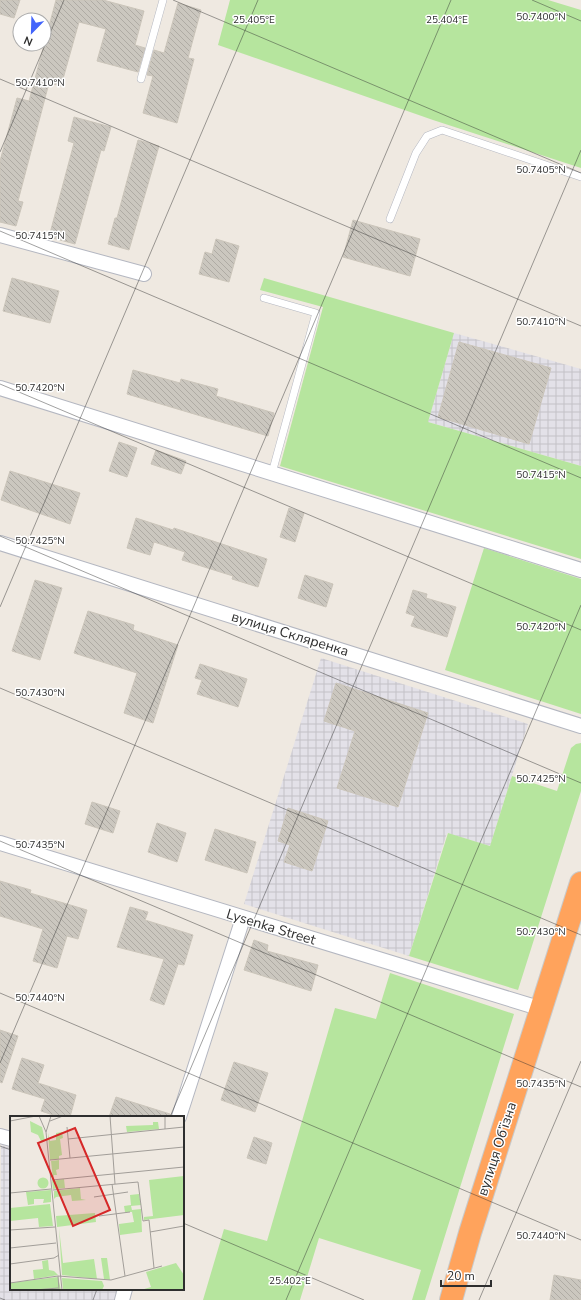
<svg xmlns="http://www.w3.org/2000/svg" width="581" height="1300" font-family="'Nunito Sans',sans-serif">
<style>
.industrial{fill:url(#industrial-grid)}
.grass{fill:#b6e59e}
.building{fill:url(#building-back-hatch);stroke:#cbc5ba}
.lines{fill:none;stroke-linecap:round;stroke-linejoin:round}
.lane-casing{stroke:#b4b7c1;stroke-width:8}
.street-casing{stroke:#b4b7c1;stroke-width:16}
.highway-casing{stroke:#c9c9c9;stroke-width:24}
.lane{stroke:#fff;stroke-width:7}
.street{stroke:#fff;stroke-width:14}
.highway{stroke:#ffa35c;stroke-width:22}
.ticks{fill:none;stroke:#2e2e2e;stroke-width:1;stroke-opacity:0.45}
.labels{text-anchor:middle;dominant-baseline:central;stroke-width:3;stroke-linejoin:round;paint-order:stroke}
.street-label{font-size:14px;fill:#2e2e2e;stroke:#fff}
.inset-road{fill:none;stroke:#a29e99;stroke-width:1}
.view{fill:#d62828;fill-opacity:0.15;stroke:#d62828;stroke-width:2}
.inset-edge{fill:none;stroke:#2e2e2e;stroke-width:2}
.ticks-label{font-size:10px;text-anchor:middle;fill:#2e2e2e;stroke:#fff;stroke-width:3;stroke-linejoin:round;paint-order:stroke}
</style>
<defs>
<pattern id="industrial-grid" width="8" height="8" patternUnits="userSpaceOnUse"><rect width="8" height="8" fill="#e3e1e8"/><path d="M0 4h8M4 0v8" fill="none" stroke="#c3c1c7"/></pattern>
<pattern id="building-back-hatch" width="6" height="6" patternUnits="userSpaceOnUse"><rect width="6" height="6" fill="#cbc7bf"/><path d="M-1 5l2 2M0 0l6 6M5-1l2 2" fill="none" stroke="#afaba4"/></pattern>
</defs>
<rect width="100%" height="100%" fill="#efe9e1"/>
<!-- industrial -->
<g class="industrial">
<polygon points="454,333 581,369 581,466 428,422"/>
<polygon points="321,658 528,724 490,846 447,833 409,956 244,904"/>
<polygon points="1,1145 11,1148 11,1289 117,1289 114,1300 0,1300"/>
</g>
<!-- grass -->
<g class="grass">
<polygon points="230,0 548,0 581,10 581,168 433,120 218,45"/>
<polygon points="264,278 454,333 428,422 581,466 581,559 280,466 323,307 260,290"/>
<polygon points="484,548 581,579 581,714 445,670"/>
<polygon points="581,743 581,791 518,990 409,956 448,833 490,846 512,776 557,791 571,748 576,744"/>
<polygon points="390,973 514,1014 425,1300 412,1300 421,1270 319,1238 300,1300 203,1300 224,1229 267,1241 335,1008 376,1019"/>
</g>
<!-- building -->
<g class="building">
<polygon points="0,0 20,0 14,18 0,14"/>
<polygon points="56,0 103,0 144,11 135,45 145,48 138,72 97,61 106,29 79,22 61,86 49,83 18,201 23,202 16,226 0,222 0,161 17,98 29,101"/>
<polygon points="178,3 201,10 188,58 194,59 177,123 143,113 153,76 147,75 154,50 164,53"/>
<polygon points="74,117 111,127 104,151 101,150 75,244 49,237 74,143 68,141"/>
<polygon points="138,140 159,146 129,250 108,244 115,218 117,218"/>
<polygon points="353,220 420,239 410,276 343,257"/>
<polygon points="216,239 239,246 229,282 199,274 205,252 212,254"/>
<polygon points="12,278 59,291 50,323 3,311"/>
<polygon points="459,342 551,368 529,444 438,417"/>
<polygon points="133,370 180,383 181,379 218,389 216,396 274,413 268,436 127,394"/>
<polygon points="119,442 137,448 127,477 109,471"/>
<polygon points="156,450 186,461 181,474 151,464"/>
<polygon points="10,471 80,493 70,524 1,500"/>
<polygon points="289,508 304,513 295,542 280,537"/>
<polygon points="136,518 173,530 174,528 267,559 258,587 232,579 233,576 182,560 185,552 154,542 150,555 127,548"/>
<polygon points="305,575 333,584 326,607 298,598"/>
<polygon points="35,580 62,588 40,660 12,651"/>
<polygon points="413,590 427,594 426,598 456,607 447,637 411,626 415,616 406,613"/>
<polygon points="88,611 134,625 133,630 178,645 153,723 124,713 137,673 74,653"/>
<polygon points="200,664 247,679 238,707 197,694 202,680 195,678"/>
<polygon points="336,683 428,713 398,807 337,788 355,731 324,721"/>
<polygon points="92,802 120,811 113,833 85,824"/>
<polygon points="288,808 328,821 312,871 284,862 290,845 278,841"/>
<polygon points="157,823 186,833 177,862 148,852"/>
<polygon points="215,829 256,842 247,873 205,860"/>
<polygon points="0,881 31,890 30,893 87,910 78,939 67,936 57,968 33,961 43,929 0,916"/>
<polygon points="130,907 148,912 145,920 193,935 184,965 178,964 164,1005 150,1000 164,959 117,947"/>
<polygon points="254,940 268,945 267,951 318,965 311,991 244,970"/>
<polygon points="0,1030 18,1036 2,1083 0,1082"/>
<polygon points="22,1058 44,1065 38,1083 76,1095 70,1117 59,1117 41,1111 45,1099 12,1089"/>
<polygon points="234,1062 268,1073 255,1112 221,1100"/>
<polygon points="116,1097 170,1114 170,1117 109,1117"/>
<polygon points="254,1137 272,1143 266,1164 247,1158"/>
<polygon points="554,1275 581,1280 581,1300 550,1300"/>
</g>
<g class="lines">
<defs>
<g id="lane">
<polyline points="141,79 163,0"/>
<polyline points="390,219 416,153 427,136 442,130 581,177"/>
<polyline points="264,298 316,313 272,473"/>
</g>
<g id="street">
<polyline points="0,235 144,274"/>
<polyline points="0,388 581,570"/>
<polyline points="0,543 581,726"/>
<polyline points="0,843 542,1009"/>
<polyline points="179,1117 243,918"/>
<polyline points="0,1136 11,1139"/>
<polyline points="122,1300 125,1289"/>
</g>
<polyline id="highway" points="451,1300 470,1233 581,883"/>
</defs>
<!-- lane casing -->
<use href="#lane" class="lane-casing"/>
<!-- street casing -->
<use href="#street" class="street-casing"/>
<!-- highway casing -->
<use href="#highway" class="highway-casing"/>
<!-- lane -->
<use href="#lane" class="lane"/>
<!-- street -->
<use href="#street" class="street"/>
<!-- highway -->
<use href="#highway" class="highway"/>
</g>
<!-- ticks -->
<path class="ticks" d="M173 0 581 173M532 0 581 21M0 79 581 326M0 152 64 0M0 231 581 478M0 384 581 630M0 536 581 783M0 607 258 0M0 688 581 935M0 841 581 1087M0 993 581 1240M0 1063 451 0M170 1117 581 150M0 1146 11 1150M183 1223 364 1300M0 1298 5 1300M93 1300 97 1289M286 1300 581 605M479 1300 581 1061"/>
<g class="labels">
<!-- street labels -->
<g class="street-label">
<text transform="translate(290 634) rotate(17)">вулиця Скляренка</text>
<text transform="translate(271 927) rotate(17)">Lysenka Street</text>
<text transform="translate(497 1149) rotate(-72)">вулиця Об’їзна</text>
</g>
</g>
<!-- overview -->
<g transform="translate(10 1116)">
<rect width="174" height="174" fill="#efe9e1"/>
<path d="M20 5 32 11 35 25H31L28 19 21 16ZM143 6H148L149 13 117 16 116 10 143 9ZM52 16 53 22 50 23 52 39 49 40V43L40 44 38 17 40 25 46 24V17ZM49 44V53L46 54 47 59H44L43 63 41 45ZM174 60V99L134 104V101L143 100 139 64ZM27.5 67a5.5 5.5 0 1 1 11 0a5.5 5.5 0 1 1-11 0ZM54 63 55 72 43 73 42 65ZM70 72 71 83 76 84 62 85 61 79 46 81 44 83V75ZM41 74V86L33 87 34 83H24V88L18 89 16 76ZM129 78 131 89 121 90 122 94 131 93 132 116 110 119 109 108 124 106 122 96H115L114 90 121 89 120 79ZM40 88 43 110 29 111 28 102 0 105V92ZM85 97 86 106 47 111 46 100ZM49 112 53 147 84 143 87 163 52 159ZM91 142H97L100 164 94 163ZM38 144 39 154 44 155 48 159 24 163 23 154 33 153 32 145ZM166 147 174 159V174H131L141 171 136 156ZM48 161 51 174H0V167ZM52 162 92 165 94 170 92 174H53Z" fill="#b6e59e"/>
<path class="inset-road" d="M29 0 36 16 52 174M100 0 105 68M155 0V13M0 5 26 0M40 5 53 0M57 11 60 42M36 16 41 0M58 23 174 11M40 44 174 31M42 64 174 51M102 68 115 160M43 74 128 66 133 105 139 104 144 152M0 77 41 73M84 81 118 76M89 100 120 96M0 114 45 111M140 116 174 110M0 132 46 127M0 148 44 142 49 139M48 160 49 174M0 167 48 160 101 164 152 150M25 174 48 172"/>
<path class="view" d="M65 12 100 94 63 110 28 27Z"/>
<rect width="174" height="174" class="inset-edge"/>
</g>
<g class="ticks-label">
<text x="541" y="20">50.7400°N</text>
<text x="254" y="23">25.405°E</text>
<text x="447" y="23">25.404°E</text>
<text x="40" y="86">50.7410°N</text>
<text x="541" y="173">50.7405°N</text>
<text x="40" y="239">50.7415°N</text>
<text x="541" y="325">50.7410°N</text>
<text x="40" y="391">50.7420°N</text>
<text x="541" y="478">50.7415°N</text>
<text x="40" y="544">50.7425°N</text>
<text x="541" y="630">50.7420°N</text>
<text x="40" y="696">50.7430°N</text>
<text x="541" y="782">50.7425°N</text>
<text x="40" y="848">50.7435°N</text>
<text x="541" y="935">50.7430°N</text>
<text x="40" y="1001">50.7440°N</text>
<text x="541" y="1087">50.7435°N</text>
<text x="541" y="1239">50.7440°N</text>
<text x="290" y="1284">25.402°E</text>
</g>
<!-- north arrow -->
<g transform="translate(32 32) rotate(203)"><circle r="19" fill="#ffffff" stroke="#ababab"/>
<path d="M0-3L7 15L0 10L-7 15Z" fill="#4264fb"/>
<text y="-6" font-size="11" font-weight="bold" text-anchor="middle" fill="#2e2e2e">N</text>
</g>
<!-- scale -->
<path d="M441 1280v6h50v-6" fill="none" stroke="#2e2e2e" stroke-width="2"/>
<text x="447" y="1280" font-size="12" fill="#2e2e2e" stroke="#ffffff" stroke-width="3" paint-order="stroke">20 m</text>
</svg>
